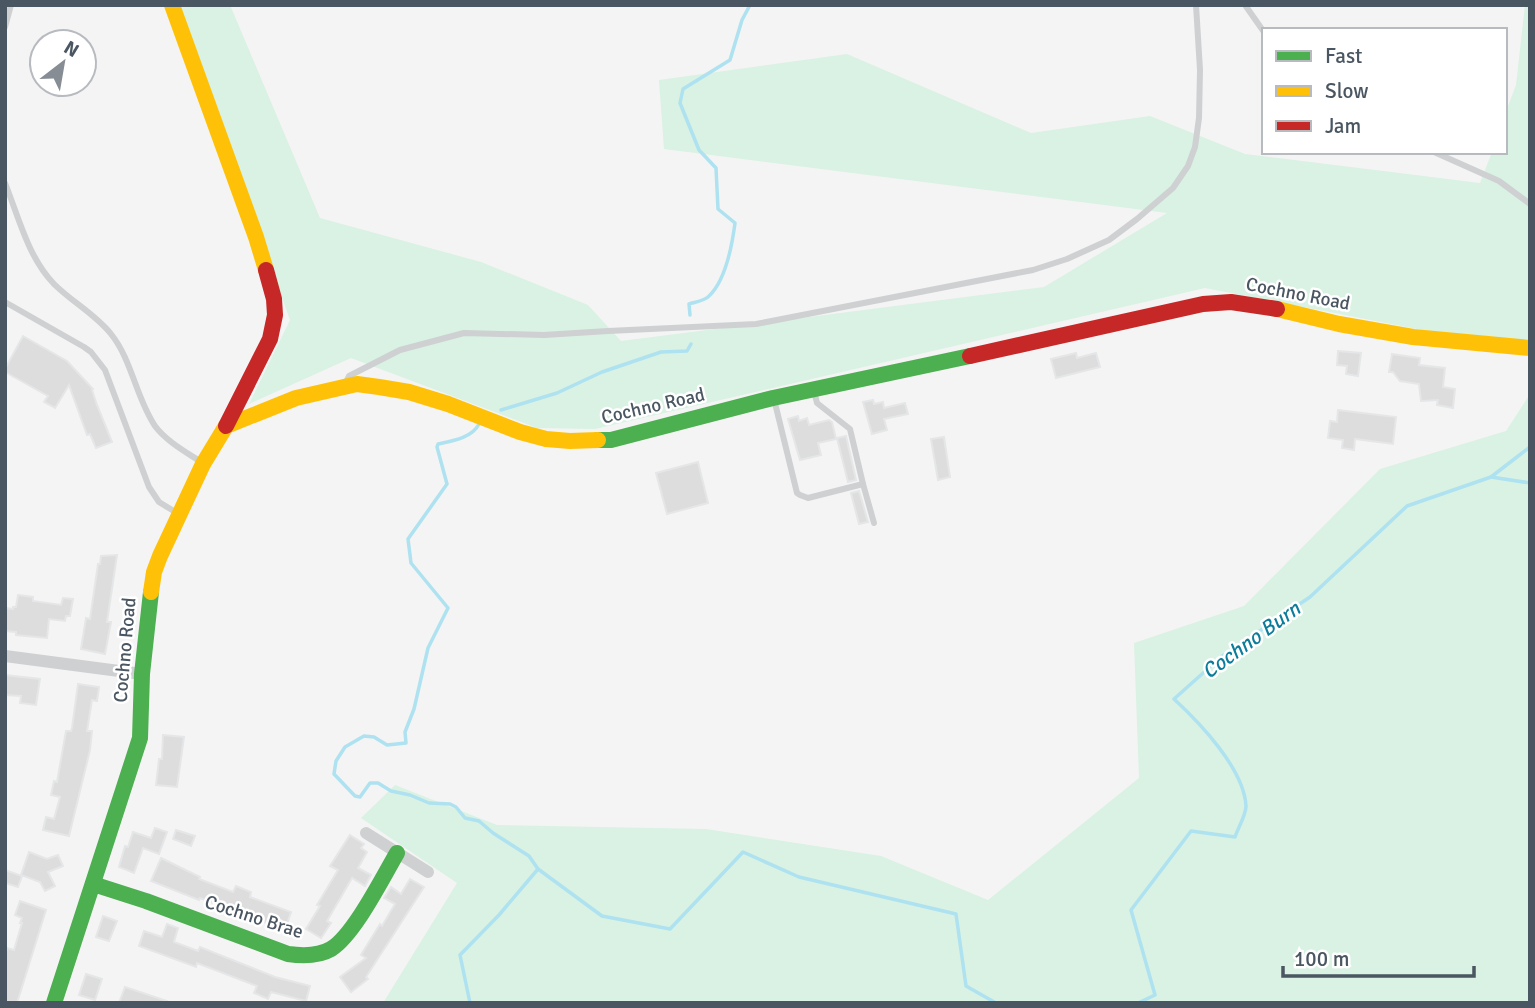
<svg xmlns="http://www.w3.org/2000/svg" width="1535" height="1008" font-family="Signika,sans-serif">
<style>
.green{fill:#d9f2e3}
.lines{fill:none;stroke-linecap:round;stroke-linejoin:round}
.stream{stroke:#aee2f0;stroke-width:3.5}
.building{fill:#ddddde;stroke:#e5e6e7;stroke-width:2}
.lane{stroke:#ced0d2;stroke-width:6}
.street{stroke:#ced0d2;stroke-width:12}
.fast{stroke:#4caf50;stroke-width:16}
.slow{stroke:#ffc107;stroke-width:16}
.jam{stroke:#c62828;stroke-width:16}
.labels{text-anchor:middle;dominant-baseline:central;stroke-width:5;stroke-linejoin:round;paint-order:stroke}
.street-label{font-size:19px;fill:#4a5661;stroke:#fff}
.water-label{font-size:21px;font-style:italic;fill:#0c7c9b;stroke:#fff}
</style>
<rect width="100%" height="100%" fill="#f4f4f4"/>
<!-- green -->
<g class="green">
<polygon points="177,5 230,5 320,218 481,262 588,305 621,341 1044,287 1167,213 664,149 659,80 847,54 1031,133 1150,116 1245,154 1480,183 1492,152 1505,152 1505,114 1516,85 1525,5 1530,5 1530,351 1205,288 595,429 537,428 351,358 249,404 290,320"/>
<polygon points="1530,394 1530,1003 383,1003 457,883 361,818 395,785 497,825 706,829 881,856 988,900 1139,778 1134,643 1244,606 1380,469 1506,431"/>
</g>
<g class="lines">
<!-- stream -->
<g class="stream">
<path d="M690 315 689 304C695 302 705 301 709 296 726 280 732 246 735 223L718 209 716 168 699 150 680 103 683 89 730 60 742 20 750 5"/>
<polyline points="501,410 557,393 602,372 661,352 687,351 691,344"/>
<path d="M479 424C472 438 452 441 438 444L437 447 447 484 408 539 411 563 448 608 428 648 414 709 405 732 406 743 387 745 374 737 364 736 345 747 336 761 334 774 355 796 360 797 370 783H378L391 791 410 795 429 803 450 804 456 807 465 818 479 821 493 833 529 856 538 869"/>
<polyline points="1491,477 1530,483"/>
<polyline points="470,1003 460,955 499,915 538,869 602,916 670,929 743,852 799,877 956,914 966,986 996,1003"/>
<path d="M1138 1003 1155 995 1131 910 1191 831 1235 837C1238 828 1246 815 1246 806 1244 769 1200 723 1174 699L1221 657 1310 597 1407 506 1491 477 1530 447"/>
</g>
</g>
<!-- building -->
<g class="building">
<polygon points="23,336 67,361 93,389 92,390 97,405 112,442 96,448 90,434 87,435 69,385 55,408 44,402 48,396 5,372 5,369"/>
<polygon points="1338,351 1361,353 1358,376 1346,374 1347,366 1337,365"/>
<polygon points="1076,353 1077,358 1096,353 1100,367 1056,378 1051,359"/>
<polygon points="1392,354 1420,358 1419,365 1445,368 1443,387 1455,389 1453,408 1437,405 1438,400 1421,401 1419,384 1400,381 1393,372 1389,372"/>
<polygon points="873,400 874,404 883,402 884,408 905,403 908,414 884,419 887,430 872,434 863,402"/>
<polygon points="1338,410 1396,417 1393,444 1355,439 1354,450 1342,448 1343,440 1328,438 1330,421 1337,422"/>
<polygon points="798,416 799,421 807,418 809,425 829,420 832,422 836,439 818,443 821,455 800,460 788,419"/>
<polygon points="846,436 856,480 848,482 837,438"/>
<polygon points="944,437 950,477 938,480 931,439"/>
<polygon points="698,462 708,503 667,514 656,473"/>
<polygon points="859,491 868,522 859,524 851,493"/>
<polygon points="117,555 107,622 111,622 105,654 81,649 86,618 90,619 98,564 100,564 101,556"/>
<polygon points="18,595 33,597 33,601 61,605 63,598 73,599 70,616 66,616 65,621 49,619 47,638 16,635 16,632 5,631 5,608 13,609 13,607 16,607"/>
<polygon points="5,675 40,679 36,705 20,703 21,696 5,695"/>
<polygon points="78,684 99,687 97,701 92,700 87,731 92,731 90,750 69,836 43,830 46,817 54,819 60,797 51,795 54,781 57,782 66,731 71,731 72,728"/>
<polygon points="163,735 184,737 177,787 156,785 159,759 162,759"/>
<polygon points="155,828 167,832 159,854 143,848 134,873 119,867 125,846 128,847 133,832 151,838"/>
<polygon points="176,830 195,836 191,846 173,839"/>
<polygon points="350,835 364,844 361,848 367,852 358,868 371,875 365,886 352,878 327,921 331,923 321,938 306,929 320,906 317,905 338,870 330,866"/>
<polygon points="29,852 47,859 58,855 63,866 48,872 55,886 45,891 40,882 21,875"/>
<polygon points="161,858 200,877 199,879 233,892 236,886 251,892 250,897 291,912 285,930 200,898 199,900 151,881"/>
<polygon points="5,870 22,876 18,887 5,883"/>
<polygon points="410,879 424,887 366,977 368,979 351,992 340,977 366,958 361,955 380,924 382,926 395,904 384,898 391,887 401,894"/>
<polygon points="20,901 46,910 17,1003 5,1003 5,956 7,948 14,950 22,923 20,923 22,918 15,915"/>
<polygon points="103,916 117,921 109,941 96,937"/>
<polygon points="167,924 178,928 174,942 198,951 200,947 275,977 310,986 306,1001 271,992 268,999 254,993 257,986 197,963 196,967 139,946 144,931 162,937"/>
<polygon points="86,974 102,979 95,1000 79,995"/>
<polygon points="125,987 167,1001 166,1003 119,1003"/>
</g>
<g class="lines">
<!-- lane -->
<g class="lane">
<polyline points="1245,5 1264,32"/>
<polyline points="5,27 11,5"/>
<polyline points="1434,152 1499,181 1530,204"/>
<path d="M5 183C19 218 28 257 54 284 72 302 95 314 111 334 132 360 136 398 155 426 166 441 186 452 201 462"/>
<polyline points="5,302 84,347 91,352 105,370 149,487 159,502 177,513"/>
<polyline points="345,384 349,376 400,350 464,333 544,335 608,331 756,324 1033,270 1067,259 1109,240 1137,219 1173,188 1188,166 1195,147 1199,118 1200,70 1196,5"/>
<polyline points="814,391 817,403 850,429 863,484"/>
<polyline points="774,399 797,493 800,495 808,498 863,484 874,523"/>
</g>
<!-- street -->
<g class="street">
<polyline points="5,656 142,674"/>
<polyline points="366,833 428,872"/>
</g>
<!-- fast -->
<g class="fast">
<polyline points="598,440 611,440 773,398 970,356"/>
<path d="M93 884 146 901 288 954C302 956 319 956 331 949 354 935 383 877 397 853"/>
<polyline points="54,1003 140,738 142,674 151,592"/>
</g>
<!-- slow -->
<g class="slow">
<polyline points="172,5 256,237 266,270"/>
<polyline points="1277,309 1339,324 1413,337 1530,348"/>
<polyline points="151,592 154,572 160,556 203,464 226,426 296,398 357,384 379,387 409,392 448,404 520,432 546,439 570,441 598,440"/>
</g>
<!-- jam -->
<g class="jam">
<polyline points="970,356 1203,304 1231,302 1277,309"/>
<polyline points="226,426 270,339 275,315 274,299 266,270"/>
</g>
</g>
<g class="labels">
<!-- street labels -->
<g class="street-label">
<text transform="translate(1298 294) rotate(11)">Cochno Road</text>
<text transform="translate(653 406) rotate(-13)">Cochno Road</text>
<text transform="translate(125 650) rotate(-85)">Cochno Road</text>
<text transform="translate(254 917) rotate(18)">Cochno Brae</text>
</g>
<!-- water labels -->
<g class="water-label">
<text transform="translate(1251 640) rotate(-36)">Cochno Burn</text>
</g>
</g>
<!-- border -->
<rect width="1535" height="1008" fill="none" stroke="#4a5661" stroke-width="14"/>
<!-- legend -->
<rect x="1262" y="28" width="245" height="126" fill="#ffffff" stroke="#b7bbc0" stroke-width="2"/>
<rect x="1276" y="51" width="35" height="10" fill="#4caf50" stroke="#b7bbc0" stroke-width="2"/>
<text x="1325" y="63" font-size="21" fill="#4a5661">Fast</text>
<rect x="1276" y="86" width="35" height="10" fill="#ffc107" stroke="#b7bbc0" stroke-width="2"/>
<text x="1325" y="98" font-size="21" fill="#4a5661">Slow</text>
<rect x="1276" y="121" width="35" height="10" fill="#c62828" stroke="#b7bbc0" stroke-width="2"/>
<text x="1325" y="133" font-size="21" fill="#4a5661">Jam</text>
<!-- north arrow -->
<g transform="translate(63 63) rotate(31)"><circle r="33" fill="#ffffff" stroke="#b7bbc0" stroke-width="2"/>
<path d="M0-5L12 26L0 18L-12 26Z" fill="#868d94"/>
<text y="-10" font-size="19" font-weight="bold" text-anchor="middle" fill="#4a5661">N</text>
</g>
<!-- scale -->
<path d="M1283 966v10h191v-10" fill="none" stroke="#4a5661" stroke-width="3.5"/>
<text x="1294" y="966" font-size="21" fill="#4a5661" stroke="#ffffff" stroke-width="5" paint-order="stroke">100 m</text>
</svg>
